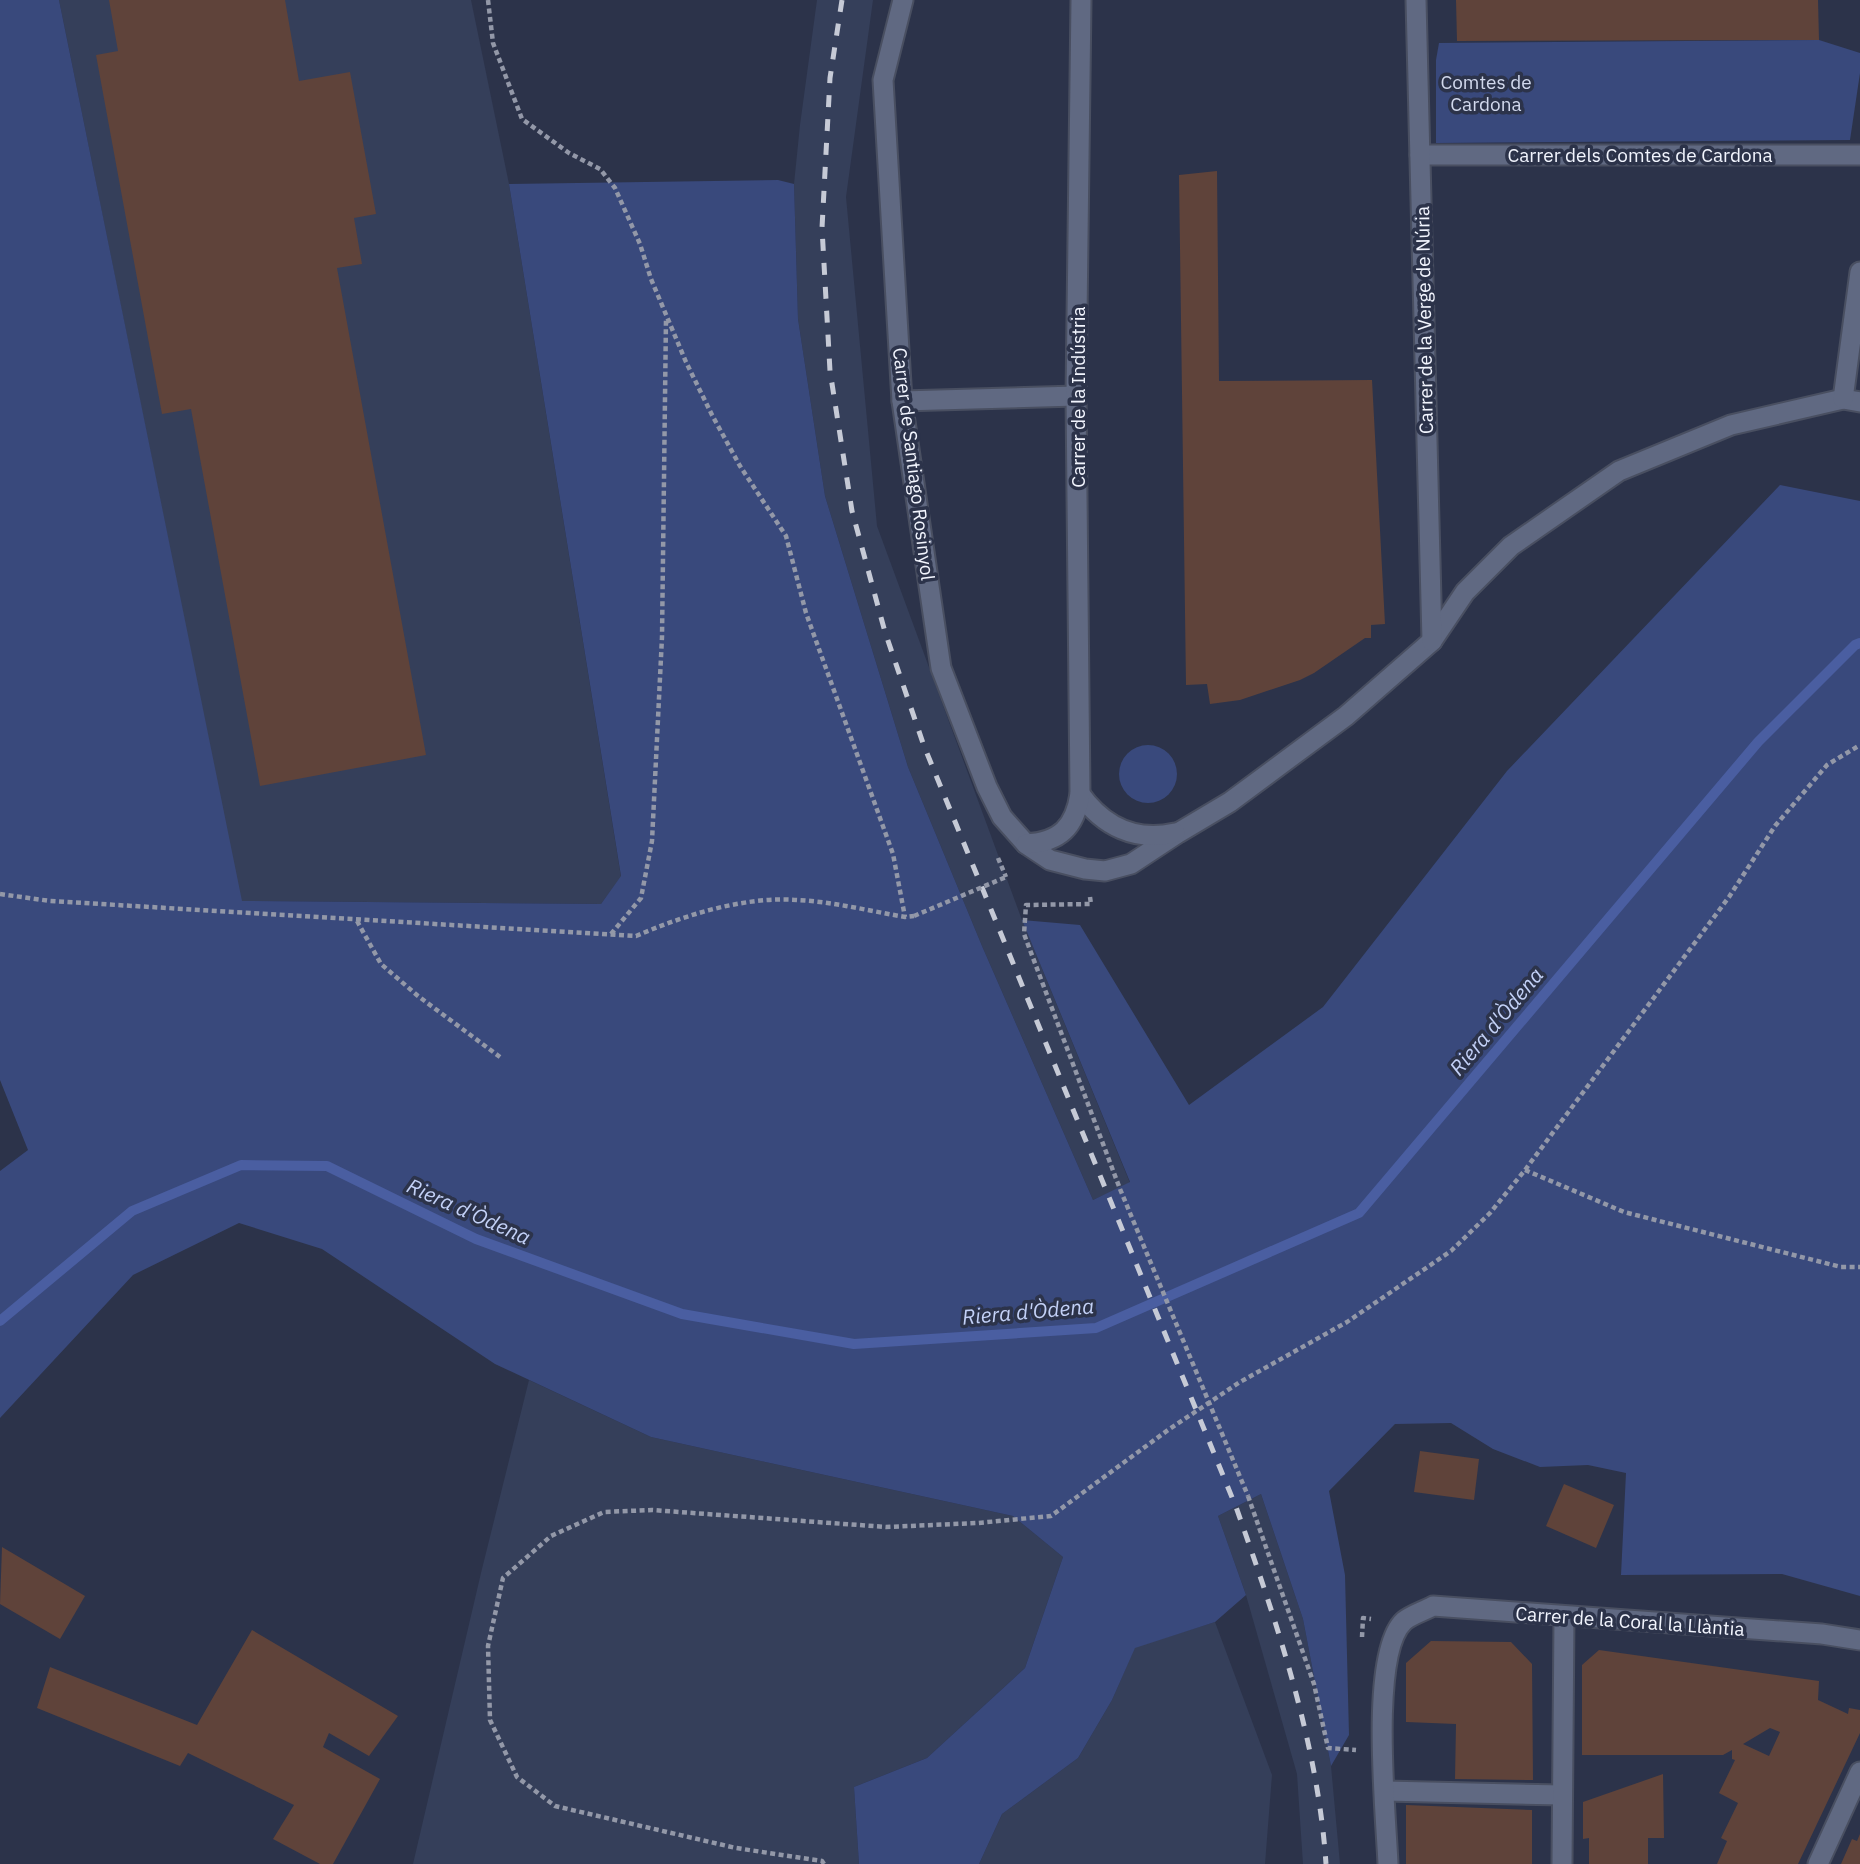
<svg xmlns="http://www.w3.org/2000/svg" width="1860" height="1864" font-family="'IBM Plex Sans',sans-serif">
<style>
.built{fill:#353f5a}
.green{fill:#39497c}
.lines{fill:none;stroke-linecap:round;stroke-linejoin:round}
.stream{stroke:#4a5ea1;stroke-width:10}
.building{fill:#5f433a;fill-rule:evenodd}
.pedestrian-casing{stroke:#494f61;stroke-width:23}
.minor-casing{stroke:#494f61;stroke-width:23}
.path{stroke:#9398a8;stroke-width:4.5;stroke-dasharray:5 3.5;stroke-linecap:butt}
.pedestrian{stroke:#606982;stroke-width:19}
.minor{stroke:#606982;stroke-width:19}
.rail{stroke:#c6cad6;stroke-width:5;stroke-dasharray:12 12;stroke-linecap:butt}
.path-bridge{stroke:#9398a8;stroke-width:4.5;stroke-dasharray:5 3.5;stroke-linecap:butt}
.labels{text-anchor:middle;dominant-baseline:central;stroke-width:7;stroke-linejoin:round;paint-order:stroke}
.park-label{font-size:19px;fill:#d2d9ed;stroke:#2c334a}
.street-label{font-size:19px;fill:#f2f5fe;stroke:#2c334a}
.water-label{font-size:21px;font-style:italic;fill:#c3d1f7;stroke:#2c334a}
</style>
<rect width="100%" height="100%" fill="#2c334a"/>
<!-- built -->
<g class="built">
<polygon points="59,0 471,0 509,184 621,877 601,904 241,901"/>
<polygon points="817,0 873,0 846,197 877,526 1022,920 1130,1183 1093,1200 982,946 908,767 825,496 798,319 794,184 800,125"/>
<polygon points="529,1380 651,1437 1013,1516 1063,1557 1025,1668 927,1758 854,1787 859,1864 413,1864 481,1573"/>
<polygon points="1261,1494 1303,1619 1331,1766 1340,1864 1303,1864 1297,1774 1246,1595 1218,1516"/>
<polygon points="1215,1622 1272,1775 1265,1864 979,1864 1002,1814 1078,1758 1112,1700 1135,1647"/>
</g>
<!-- green -->
<g class="green">
<polygon points="0,0 59,0 242,901 601,904 621,876 509,184 778,180 794,184 798,319 825,496 908,767 982,946 1093,1200 1130,1182 1022,920 1080,925 1189,1105 1323,1007 1507,771 1780,485 1860,501 1860,1596 1782,1574 1621,1575 1626,1473 1588,1465 1540,1467 1493,1449 1451,1423 1395,1424 1329,1491 1345,1575 1349,1735 1331,1766 1303,1619 1261,1494 1218,1516 1246,1595 1215,1622 1135,1648 1112,1700 1078,1758 1002,1814 979,1864 859,1864 854,1787 927,1758 1025,1668 1063,1557 1013,1516 651,1437 495,1364 322,1249 239,1223 133,1275 0,1418 0,1171 28,1150 0,1080"/>
<polygon points="1819,40 1860,53 1860,73 1850,140 1436,143 1436,60 1439,43"/>
<circle cx="1148" cy="774" r="29"/>
</g>
<g class="lines">
<!-- stream -->
<polyline class="stream" points="0,1321 132,1211 241,1165 327,1166 476,1239 682,1314 854,1344 1096,1328 1359,1213 1758,742 1855,645 1860,643"/>
</g>
<!-- building -->
<g class="building">
<polygon points="109,0 285,0 299,81 350,72 376,214 354,218 362,264 337,268 426,755 260,786 191,409 162,414 96,55 118,51"/>
<polygon points="1456,0 1818,0 1819,40 1457,41"/>
<polygon points="1217,171 1219,381 1372,380 1385,624 1371,625 1371,638 1365,638 1314,673 1300,680 1240,700 1210,704 1207,684 1186,685 1179,175"/>
<polygon points="1420,1451 1479,1459 1474,1500 1414,1492"/>
<polygon points="1564,1484 1614,1505 1596,1548 1546,1526"/>
<polygon points="2,1547 85,1596 60,1639 0,1604"/>
<polygon points="252,1630 398,1716 369,1756 329,1733 323,1747 380,1779 333,1864 320,1864 273,1839 294,1805 188,1753 180,1766 37,1708 50,1667 197,1725"/>
<polygon points="1431,1641 1511,1642 1532,1664 1533,1780 1455,1779 1456,1724 1406,1722 1406,1663"/>
<path d="M1599 1650 1819 1681 1818 1700 1848 1714 1849 1708 1860 1710V1733L1798 1864H1717L1727 1841 1721 1838 1738 1803 1719 1793 1735 1760 1732 1759V1750L1723 1755H1582V1665ZM1770 1728 1780 1732 1769 1756 1743 1744Z"/>
<polygon points="1663,1774 1664,1838 1648,1838 1648,1864 1589,1864 1589,1838 1583,1839 1583,1802"/>
<polygon points="1406,1805 1532,1810 1532,1864 1406,1864"/>
<polygon points="1860,1834 1860,1864 1841,1864 1852,1839 1857,1841"/>
</g>
<g class="lines">
<defs>
<g id="pedestrian">
<polyline points="1420,155 1860,155"/>
<polyline points="1385,1791 1562,1795"/>
</g>
<g id="minor">
<polyline points="903,0 883,80 902,401 941,668 987,787 1002,817 1026,844 1050,860 1085,869 1105,871 1131,864 1178,833 1230,802 1346,716 1432,641 1465,592 1511,546 1619,471 1731,425 1843,399 1860,402"/>
<polyline points="1416,0 1432,641"/>
<polyline points="1843,399 1860,272"/>
<polyline points="902,401 1076,396"/>
<path d="M1080 794C1103 826 1135 842 1175 833"/>
<path d="M1026 844C1060 842 1075 827 1080 794L1076 396 1081 0"/>
<path d="M1388 1864C1386 1815 1369 1653 1404 1621 1411 1615 1424 1611 1433 1606L1822 1634 1860 1640"/>
<polyline points="1562,1864 1564,1616"/>
<polyline points="1818,1864 1860,1772"/>
</g>
</defs>
<!-- pedestrian casing -->
<use href="#pedestrian" class="pedestrian-casing"/>
<!-- minor casing -->
<use href="#minor" class="minor-casing"/>
<!-- path -->
<g class="path">
<polyline points="488,0 493,43 522,119 569,153 600,169 615,188 640,244 651,279 686,362 712,415 740,466 786,536 806,613 893,854 905,917"/>
<polyline points="998,858 1006,877"/>
<path d="M0 894 50 901 636 936C685 915 744 896 798 900 834 902 870 911 905 917L914 916"/>
<polyline points="1090,897 1091,904 1026,905 1024,934 1120,1189"/>
<polyline points="357,921 381,964 418,996 500,1057"/>
<polyline points="611,934 641,898 652,841 662,637 666,318"/>
<polyline points="1525,1170 1624,1212 1841,1267 1860,1267"/>
<polyline points="1248,1496 1314,1684 1328,1748 1356,1750"/>
<polyline points="1362,1637 1363,1618 1371,1619"/>
<polyline points="824,1864 822,1861 736,1848 555,1806 517,1777 490,1720 488,1646 503,1578 551,1536 604,1512 652,1510 886,1527 978,1523 1051,1516 1168,1430 1240,1382 1347,1322 1451,1251 1490,1213 1525,1170 1729,897 1775,826 1827,765 1860,745"/>
</g>
<!-- pedestrian -->
<use href="#pedestrian" class="pedestrian"/>
<!-- minor -->
<use href="#minor" class="minor"/>
<!-- rail -->
<path class="rail" d="M842 0 830 78 822 228 830 371 852 511 885 632 924 746 1236 1507C1276 1620 1318 1743 1326 1864"/>
<!-- path-bridge -->
<g class="path-bridge">
<polyline points="914,916 1006,877"/>
<polyline points="1120,1189 1248,1496"/>
</g>
</g>
<g class="labels">
<!-- park labels -->
<g class="park-label">
<text x="1486" y="82">Comtes de<tspan x="1486" dy="22">Cardona</tspan></text>
</g>
<!-- street labels -->
<g class="street-label">
<text x="1640" y="155">Carrer dels Comtes de Cardona</text>
<text transform="translate(1424 320) rotate(-91)">Carrer de la Verge de Núria</text>
<text transform="translate(1078 397) rotate(-90)">Carrer de la Indústria</text>
<text transform="translate(914 464) rotate(83)">Carrer de Santiago Rosinyol</text>
<text transform="translate(1630 1621) rotate(4)">Carrer de la Coral la Llàntia</text>
</g>
<!-- water labels -->
<g class="water-label">
<text transform="translate(1496 1021) rotate(-50)">Riera d'Òdena</text>
<text transform="translate(469 1211) rotate(24)">Riera d'Òdena</text>
<text transform="translate(1028 1311) rotate(-5)">Riera d'Òdena</text>
</g>
</g>
</svg>
